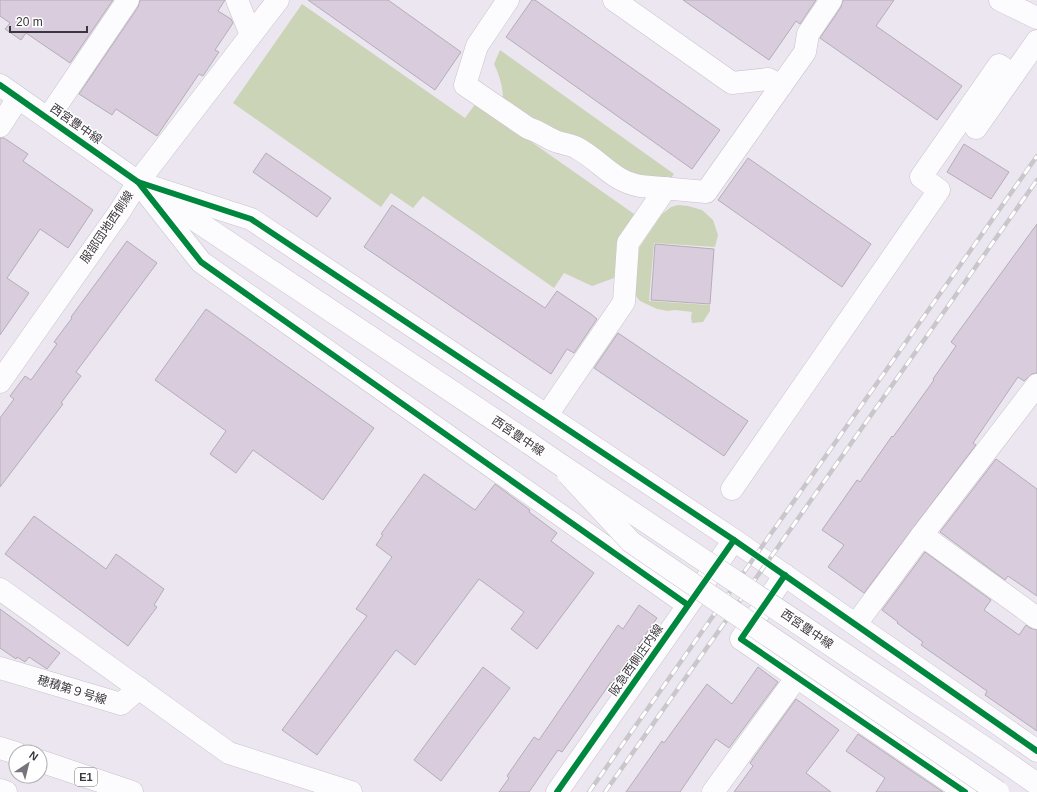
<svg xmlns="http://www.w3.org/2000/svg" width="1037" height="792" font-family="Helvetica,'Noto Sans JP',sans-serif">
<style>
.green{fill:#ccd4b7}
.building{fill:#d9ccdc;stroke:#b3aeb6}
.lines{fill:none;stroke-linecap:round;stroke-linejoin:round}
.minor-casing{stroke:#c8c3cc;stroke-width:23}
.major-casing{stroke:#c8c3cc;stroke-width:23}
.highway-casing{stroke:#c8c3cc;stroke-width:23}
.minor{stroke:#fcfbfd;stroke-width:22}
.major{stroke:#fcfbfd;stroke-width:22}
.highway{stroke:#fcfbfd;stroke-width:22}
.rail-casing{stroke:#c9c7cb;stroke-width:4.5}
.rail{stroke:#fff;stroke-width:3;stroke-dasharray:9;stroke-linecap:butt}
.minor-bridge-casing{stroke:#c8c3cc;stroke-width:23;stroke-linecap:butt}
.major-bridge-casing{stroke:#c8c3cc;stroke-width:23;stroke-linecap:butt}
.minor-bridge{stroke:#fcfbfd;stroke-width:22}
.major-bridge{stroke:#fcfbfd;stroke-width:22}
.cycleway-casing{stroke:#fff;stroke-width:8}
.cycleway{stroke:#00873e;stroke-width:6}
.labels{text-anchor:middle;dominant-baseline:central;stroke-width:3;stroke-linejoin:round;paint-order:stroke}
.shield{fill:#fff;stroke:#757277;stroke-width:1}
.shield-label{font-size:11px;font-weight:bold;fill:#3a363d}
.street-label{font-size:12px;fill:#3a363d;stroke:#fff}
</style>
<rect width="100%" height="100%" fill="#ece6f1"/>
<!-- green -->
<g class="green">
<polygon points="302,4 465,118 476,103 637,216 621,267 614,278 592,286 564,273 554,288 423,196 413,208 391,193 381,207 233,103"/>
<path d="M500 50 674 174 671 178 647 183 503 101C503 87 500 77 494 64Z"/>
<polygon points="678,205 688,206 702,210 713,220 718,235 715,247 654,243 649,301 710,305 710,311 703,322 692,323 691,317 692,312 675,310 668,311 657,309 640,301 635,295 639,248 662,214 671,207"/>
</g>
<!-- building -->
<g class="building">
<polygon points="0,0 113,0 70,63 26,33 21,40 5,29 10,23 0,16"/>
<polygon points="140,0 225,0 218,11 231,19 233,23 215,50 219,52 203,76 199,74 157,136 116,109 112,115 79,94 138,7"/>
<polygon points="308,0 388,0 461,52 435,90"/>
<polygon points="532,0 535,0 720,130 692,169 506,37"/>
<polygon points="683,0 816,0 800,24 796,21 769,60"/>
<polygon points="843,0 894,0 876,26 962,86 937,120 820,38 841,7"/>
<polygon points="0,138 4,138 28,154 23,161 93,210 68,248 40,229 7,278 29,293 0,335"/>
<polygon points="964,144 1009,172 991,199 947,172"/>
<polygon points="266,153 331,198 317,217 253,172"/>
<polygon points="748,158 871,244 842,287 718,200"/>
<polygon points="392,205 545,308 557,291 591,314 597,319 574,353 567,349 551,374 364,247"/>
<polygon points="1037,224 1037,373 1032,374 1024,381 1018,377 973,443 976,445 864,593 828,567 844,545 822,530 857,480 860,482 892,436 893,437 934,380 933,379 956,346 951,342"/>
<polygon points="127,241 157,263 76,372 81,376 61,403 63,404 0,487 0,418 14,399 10,396 25,376 31,380 57,344 54,342 72,318 71,317"/>
<polygon points="655,244 714,249 710,304 651,300"/>
<polygon points="206,309 374,428 323,500 253,450 236,473 210,454 226,431 155,380"/>
<polygon points="618,333 748,421 724,456 594,368"/>
<polygon points="996,459 1037,489 1037,596 1008,576 1005,580 940,532"/>
<polygon points="424,474 475,510 495,484 530,510 529,512 557,533 551,541 594,573 537,649 511,629 524,612 479,579 415,665 396,650 317,755 282,730 367,616 356,609 392,557 376,545 383,535 381,534"/>
<polygon points="34,516 106,569 116,554 164,589 154,605 157,607 128,646 5,554"/>
<polygon points="925,552 991,600 984,610 1019,635 1026,625 1030,628 1037,630 1037,731 985,695 987,691 921,645 923,642 897,623 898,622 882,610"/>
<polygon points="639,605 657,618 612,683 611,682 562,752 558,750 529,792 499,792 509,778 507,776 534,737 539,740 618,625 623,629"/>
<polygon points="0,609 60,653 47,669 29,657 25,662 17,657 16,659 0,648"/>
<polygon points="483,667 510,688 441,781 414,760"/>
<polygon points="758,667 778,682 729,748 716,739 680,792 626,792 662,741 664,743 707,684 732,704"/>
<polygon points="796,699 839,730 806,773 831,792 734,792 753,766 750,763"/>
<polygon points="858,734 912,771 943,792 876,792 885,778 846,751"/>
</g>
<g class="lines">
<defs>
<g id="minor">
<polyline points="237,0 251,35"/>
<path d="M508 0 477 46 465 85 528 128C541 132 543 136 553 140 561 144 570 144 577 148 601 161 612 181 640 186L706 192 805 52 808 34 831 0"/>
<polyline points="614,0 732,83 768,79 781,86"/>
<polyline points="1000,0 1037,18"/>
<polyline points="48,118 128,0"/>
<polyline points="0,126 18,98"/>
<polyline points="976,128 1037,41"/>
<polyline points="141,186 201,262 688,605"/>
<polyline points="149,186 251,219 734,540 1037,751"/>
<polyline points="0,382 120,211 138,182 278,0"/>
<polyline points="547,415 624,302 628,243 666,188"/>
<polyline points="732,489 939,190 921,177 999,65 1013,75"/>
<polyline points="922,535 1037,618"/>
<polyline points="785,575 741,639 965,792"/>
<polyline points="0,589 229,753 351,792"/>
<polyline points="856,624 922,535 1037,385"/>
<polyline points="0,668 121,704 139,688"/>
<polyline points="557,792 734,540"/>
<polyline points="713,792 797,677"/>
</g>
<polyline id="major" points="0,85 138,182 529,443"/>
<g id="highway">
<polyline points="0,748 16,753"/>
<polyline points="40,761 132,792"/>
<polyline points="0,790 6,792"/>
</g>
</defs>
<!-- minor casing -->
<use href="#minor" class="minor-casing"/>
<!-- major casing -->
<use href="#major" class="major-casing"/>
<!-- highway casing -->
<use href="#highway" class="highway-casing"/>
<!-- minor -->
<use href="#minor" class="minor"/>
<!-- major -->
<use href="#major" class="major"/>
<!-- highway -->
<use href="#highway" class="highway"/>
<defs>
<g id="rail">
<polyline points="589,792 1037,156"/>
<polyline points="605,792 1037,180"/>
</g>
</defs>
<!-- rail casing -->
<use href="#rail" class="rail-casing"/>
<!-- rail -->
<use href="#rail" class="rail"/>
<defs>
<polyline id="minor-bridge" points="568,474 631,542 998,792"/>
<polyline id="major-bridge" points="529,443 555,461 997,756 1037,784"/>
</defs>
<!-- minor-bridge casing -->
<use href="#minor-bridge" class="minor-bridge-casing"/>
<!-- major-bridge casing -->
<use href="#major-bridge" class="major-bridge-casing"/>
<!-- minor-bridge -->
<use href="#minor-bridge" class="minor-bridge"/>
<!-- major-bridge -->
<use href="#major-bridge" class="major-bridge"/>
<defs>
<g id="cycleway">
<polyline points="0,85 138,182 201,262 688,605"/>
<polyline points="138,182 251,219 734,540 1037,751"/>
<polyline points="785,575 741,639 965,792"/>
<polyline points="557,792 734,540"/>
</g>
</defs>
<!-- cycleway casing -->
<use href="#cycleway" class="cycleway-casing"/>
<!-- cycleway -->
<use href="#cycleway" class="cycleway"/>
</g>
<g class="labels">
<!-- shield labels -->
<rect class="shield" x="75" y="768" width="22" height="18" rx="3"/>
<g class="shield-label">
<text x="86" y="777">E1</text>
</g>
<!-- street labels -->
<g class="street-label">
<text transform="translate(76 124) rotate(35)">西宮豊中線</text>
<text transform="translate(107 227) rotate(-56)">服部団地西側線</text>
<text transform="translate(518 436) rotate(34)">西宮豊中線</text>
<text transform="translate(807 629) rotate(34)">西宮豊中線</text>
<text transform="translate(636 660) rotate(-55)">阪急西側庄内線</text>
<text transform="translate(72 690) rotate(17)">穂積第９号線</text>
</g>
</g>
<!-- north arrow -->
<g transform="translate(28 764) rotate(35)"><circle r="19" fill="#ffffff" stroke="#b0afb1"/>
<path d="M0-3L7 15L0 10L-7 15Z" fill="#78747c"/>
<text y="-6" font-size="11" font-weight="bold" text-anchor="middle" fill="#3a363d">N</text>
</g>
<!-- scale -->
<path d="M10 26v6h77v-6" fill="none" stroke="#3a363d" stroke-width="2"/>
<text x="16" y="26" font-size="12" fill="#3a363d" stroke="#ffffff" stroke-width="3" paint-order="stroke">20 m</text>
</svg>
